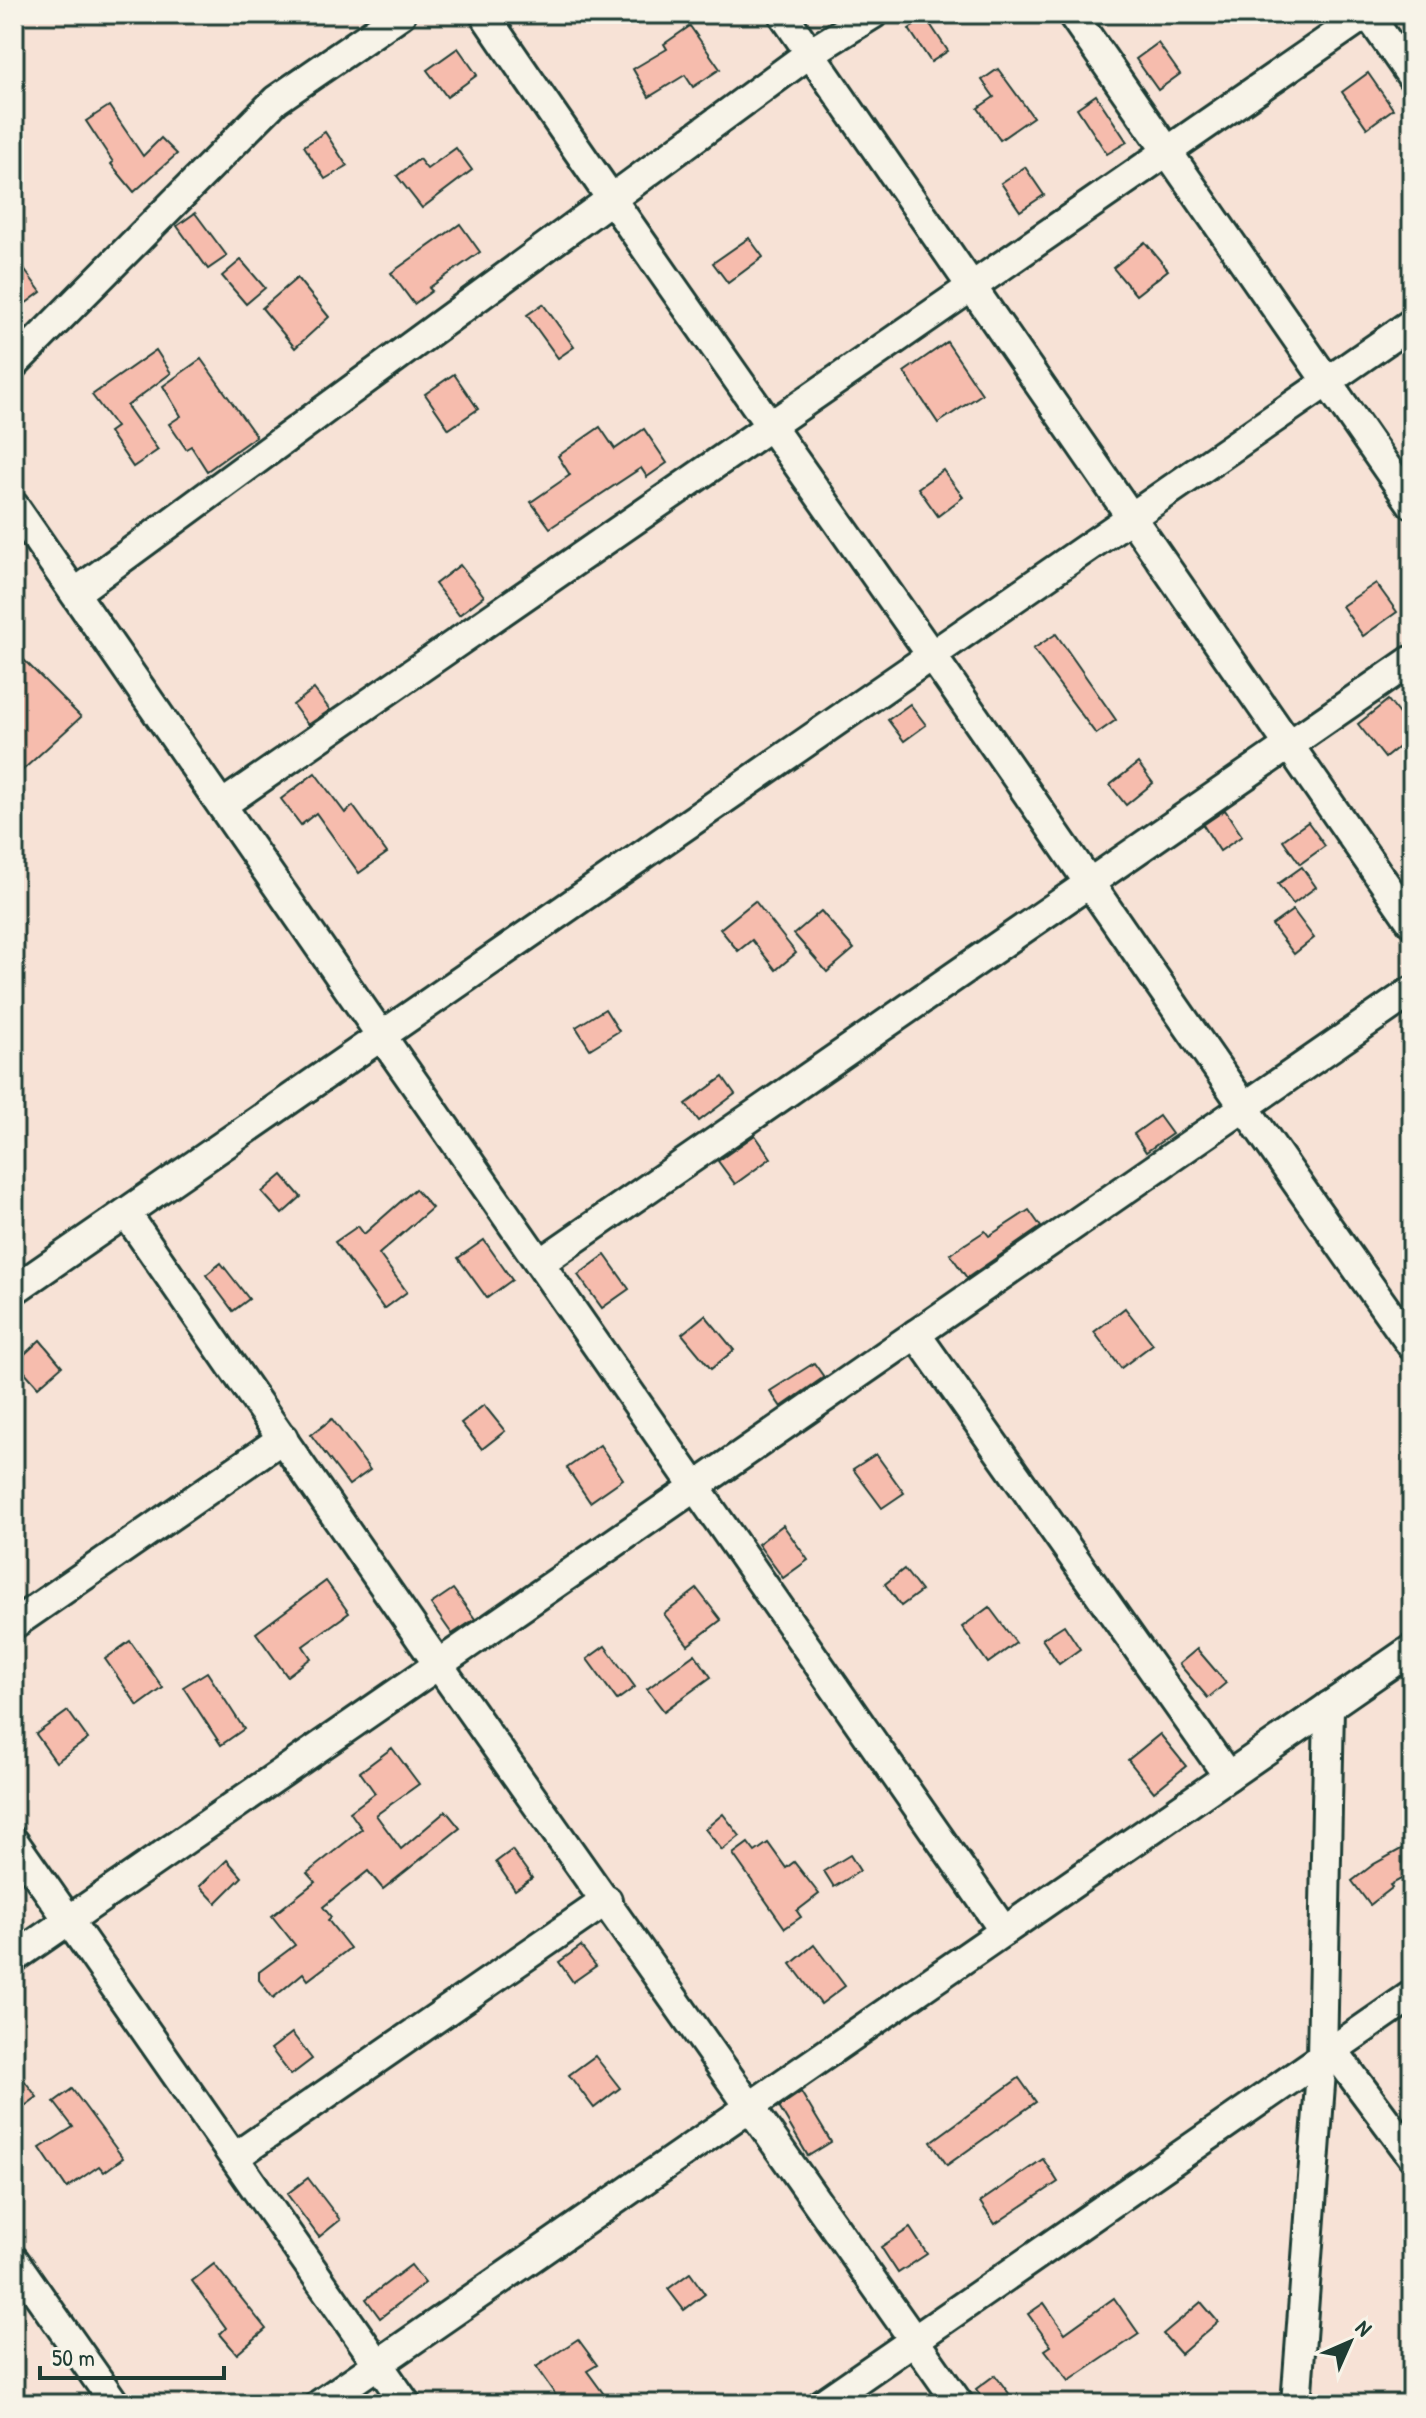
<svg xmlns="http://www.w3.org/2000/svg" width="1426" height="2418" font-family="'Patrick Hand',sans-serif">
<style>
.building{fill:#f6bcad;stroke:#1f3d34;stroke-width:2}
.lines{fill:none;stroke-linecap:round;stroke-linejoin:round}
.minor-casing{stroke:#1f3d34;stroke-width:34}
.minor{stroke:#f7f3e8;stroke-width:28}
</style>
<rect width="100%" height="100%" fill="#f7e2d6"/>
<filter id="ink" filterUnits="userSpaceOnUse"><feTurbulence type="fractalNoise" baseFrequency=".0125" numOctaves="2"/><feDisplacementMap in="SourceGraphic" scale="16" xChannelSelector="R" yChannelSelector="G"/><feConvolveMatrix kernelMatrix="1 2 1 2 8 2 1 2 1" color-interpolation-filters="sRGB"/></filter>
<g filter="url(#ink)">
<!-- building -->
<g class="building">
<polygon points="926,18 948,51 931,62 909,29"/>
<polygon points="690,26 720,69 693,87 685,75 649,97 633,69 667,49 664,44"/>
<polygon points="1158,43 1180,74 1158,90 1136,59"/>
<polygon points="458,48 477,75 447,97 427,70"/>
<polygon points="998,69 1033,117 1000,140 978,108 994,97 982,80"/>
<polygon points="1368,73 1393,109 1367,128 1342,92"/>
<polygon points="1096,95 1127,142 1107,154 1077,108"/>
<polygon points="109,106 143,156 161,138 177,154 134,192 111,164 113,162 86,121"/>
<polygon points="325,132 347,166 325,179 304,146"/>
<polygon points="456,148 472,170 422,208 397,176 419,159 427,169"/>
<polygon points="1025,167 1044,195 1020,211 1001,183"/>
<polygon points="195,213 227,256 208,269 177,226"/>
<polygon points="460,224 480,252 429,288 432,291 414,304 391,273"/>
<polygon points="749,238 763,257 728,283 713,263"/>
<polygon points="1145,242 1168,270 1136,295 1113,268"/>
<polygon points="14,256 41,292 14,312"/>
<polygon points="241,260 265,288 246,304 222,276"/>
<polygon points="297,278 329,317 295,348 262,308"/>
<polygon points="543,304 574,347 558,358 527,315"/>
<polygon points="947,342 982,394 938,423 904,372"/>
<polygon points="156,350 171,373 127,406 158,450 133,467 109,432 116,427 92,395"/>
<polygon points="201,359 256,436 207,471 191,446 186,449 169,424 181,416 163,386"/>
<polygon points="454,374 478,409 449,429 425,394"/>
<polygon points="600,427 615,449 644,429 667,463 647,477 641,468 550,528 531,502 570,475 558,456"/>
<polygon points="943,470 963,497 938,516 918,488"/>
<polygon points="460,565 484,596 459,615 435,584"/>
<polygon points="1376,583 1397,612 1363,636 1342,606"/>
<polygon points="1056,634 1116,720 1096,734 1033,649"/>
<polygon points="14,650 81,717 14,778"/>
<polygon points="314,689 330,710 308,725 293,705"/>
<polygon points="1388,700 1412,731 1412,736 1385,758 1358,724"/>
<polygon points="910,704 926,725 904,741 888,720"/>
<polygon points="1138,763 1153,783 1126,805 1110,785"/>
<polygon points="315,773 345,813 353,806 387,853 359,873 316,813 301,825 281,799"/>
<polygon points="1225,810 1242,836 1220,851 1203,825"/>
<polygon points="1308,822 1325,846 1300,864 1283,840"/>
<polygon points="1302,867 1316,887 1293,904 1278,884"/>
<polygon points="755,901 796,953 776,970 752,940 738,951 720,929"/>
<polygon points="1293,910 1314,938 1294,954 1272,925"/>
<polygon points="821,911 854,949 827,972 794,934"/>
<polygon points="605,1009 619,1031 590,1049 576,1027"/>
<polygon points="723,1077 735,1094 699,1121 686,1104"/>
<polygon points="1159,1116 1172,1134 1146,1152 1134,1134"/>
<polygon points="755,1135 771,1158 735,1184 718,1161"/>
<polygon points="282,1175 301,1197 282,1214 262,1192"/>
<polygon points="415,1189 432,1208 379,1254 407,1292 384,1309 335,1242 358,1226 364,1234"/>
<polygon points="1029,1210 1041,1227 967,1278 950,1254 985,1231 989,1236"/>
<polygon points="484,1240 512,1280 487,1298 458,1258"/>
<polygon points="605,1255 629,1289 602,1308 578,1275"/>
<polygon points="221,1263 249,1299 233,1311 206,1275"/>
<polygon points="1125,1308 1153,1344 1121,1368 1094,1332"/>
<polygon points="705,1315 734,1350 711,1369 682,1334"/>
<polygon points="40,1340 62,1366 38,1387 16,1362"/>
<polygon points="814,1363 824,1377 781,1407 770,1391"/>
<polygon points="484,1405 505,1431 482,1449 461,1423"/>
<polygon points="332,1419 370,1470 349,1485 311,1435"/>
<polygon points="600,1445 623,1479 590,1502 567,1468"/>
<polygon points="876,1454 904,1493 882,1508 853,1469"/>
<polygon points="783,1525 808,1560 783,1578 758,1544"/>
<polygon points="904,1569 921,1591 901,1606 885,1584"/>
<polygon points="326,1581 349,1613 303,1646 311,1658 287,1676 256,1633"/>
<polygon points="453,1589 475,1619 452,1634 431,1604"/>
<polygon points="697,1589 721,1620 688,1645 664,1614"/>
<polygon points="989,1607 1016,1643 988,1663 962,1627"/>
<polygon points="1064,1625 1080,1649 1059,1664 1042,1639"/>
<polygon points="130,1641 163,1688 138,1706 105,1659"/>
<polygon points="605,1646 635,1687 617,1700 587,1659"/>
<polygon points="1197,1649 1226,1683 1208,1698 1179,1664"/>
<polygon points="695,1654 711,1677 664,1711 647,1689"/>
<polygon points="207,1672 244,1729 221,1745 183,1687"/>
<polygon points="68,1711 88,1739 56,1762 36,1734"/>
<polygon points="1160,1734 1186,1766 1154,1792 1128,1760"/>
<polygon points="392,1748 419,1784 376,1815 401,1849 446,1811 460,1828 383,1889 368,1871 323,1907 331,1917 328,1920 350,1948 308,1980 303,1973 273,1998 259,1980 259,1972 295,1945 272,1916 315,1882 307,1873 362,1829 350,1812 375,1793 360,1772"/>
<polygon points="723,1814 740,1836 722,1850 705,1829"/>
<polygon points="748,1843 755,1852 768,1843 786,1868 794,1862 819,1894 797,1911 801,1917 785,1928 733,1854"/>
<polygon points="1412,1843 1412,1873 1390,1885 1392,1888 1370,1905 1352,1881 1374,1864"/>
<polygon points="512,1850 532,1878 515,1890 496,1862"/>
<polygon points="850,1855 860,1871 834,1887 824,1871"/>
<polygon points="227,1860 242,1877 216,1903 200,1886"/>
<polygon points="814,1945 845,1986 821,2004 791,1964"/>
<polygon points="581,1946 596,1966 573,1982 559,1962"/>
<polygon points="292,2033 312,2059 291,2075 271,2049"/>
<polygon points="595,2056 620,2088 594,2108 569,2075"/>
<polygon points="14,2067 37,2097 14,2114"/>
<polygon points="1019,2078 1036,2102 947,2165 931,2142"/>
<polygon points="72,2089 123,2158 104,2172 99,2166 67,2188 40,2148 73,2127 54,2102"/>
<polygon points="801,2092 831,2142 808,2156 779,2107"/>
<polygon points="1043,2159 1058,2182 995,2224 980,2202"/>
<polygon points="308,2178 340,2220 319,2237 287,2194"/>
<polygon points="910,2228 927,2254 898,2273 881,2247"/>
<polygon points="214,2264 266,2329 237,2354 220,2334 226,2328 192,2281"/>
<polygon points="411,2265 425,2283 380,2318 366,2299"/>
<polygon points="690,2273 705,2294 684,2310 668,2289"/>
<polygon points="1114,2298 1139,2334 1069,2381 1045,2350 1051,2346 1028,2314 1044,2303 1065,2333"/>
<polygon points="1201,2302 1218,2322 1181,2354 1163,2334"/>
<polygon points="578,2339 597,2365 587,2371 611,2404 562,2404 536,2367"/>
<polygon points="995,2375 1017,2404 987,2404 976,2389"/>
</g>
<g class="lines">
<defs>
<g id="minor">
<path d="M484 14C632 232 786 447 937 663 1096 891 1251 1120 1412 1346"/>
<polyline points="783,14 1412,923"/>
<polyline points="1072,14 1412,504"/>
<polyline points="1368,14 1412,77"/>
<polyline points="14,364 276,100 401,14"/>
<path d="M14 506C344 981 672 1458 1004 1931"/>
<polyline points="75,593 810,53 873,14"/>
<polyline points="222,805 1366,14"/>
<polyline points="126,1213 438,1664 959,2404"/>
<polyline points="540,1263 1412,660"/>
<polyline points="14,1290 1412,323"/>
<polyline points="916,1334 1228,1776"/>
<polyline points="14,1624 283,1438"/>
<polyline points="14,1842 406,2404"/>
<polyline points="14,1958 1412,991"/>
<polyline points="1333,2050 1412,2156"/>
<polyline points="235,2157 607,1900"/>
<polyline points="14,2260 115,2404"/>
<polyline points="320,2404 1412,1649"/>
<polyline points="822,2404 1412,1995"/>
<polyline points="1296,2404 1322,2058 1329,1706"/>
</g>
</defs>
<!-- minor casing -->
<use href="#minor" class="minor-casing"/>
<!-- minor -->
<use href="#minor" class="minor"/>
</g>
</g>
<!-- margin -->
<rect width="1426" height="2418" fill="none" stroke="#f7f3e8" stroke-width="48"/>
<rect x="24" y="24" width="1378" height="2370" fill="none" stroke="#1f3d34" stroke-width="3" filter="url(#ink)"/>
<!-- north arrow -->
<g transform="translate(1350 2342) rotate(45)" stroke="#f7f3e8" stroke-width="6" paint-order="stroke">
<path d="M0-6L14 30L0 20L-14 30Z" fill="#1f3d34"/>
<text y="-12" font-size="22" font-weight="bold" text-anchor="middle" fill="#1f3d34">N</text>
</g>
<!-- scale -->
<path d="M40 2366v12h184v-12" fill="none" stroke="#1f3d34" stroke-width="4"/>
<text x="52" y="2366" font-size="24" fill="#1f3d34" stroke="#f7f3e8" stroke-width="6" paint-order="stroke">50 m</text>
</svg>
